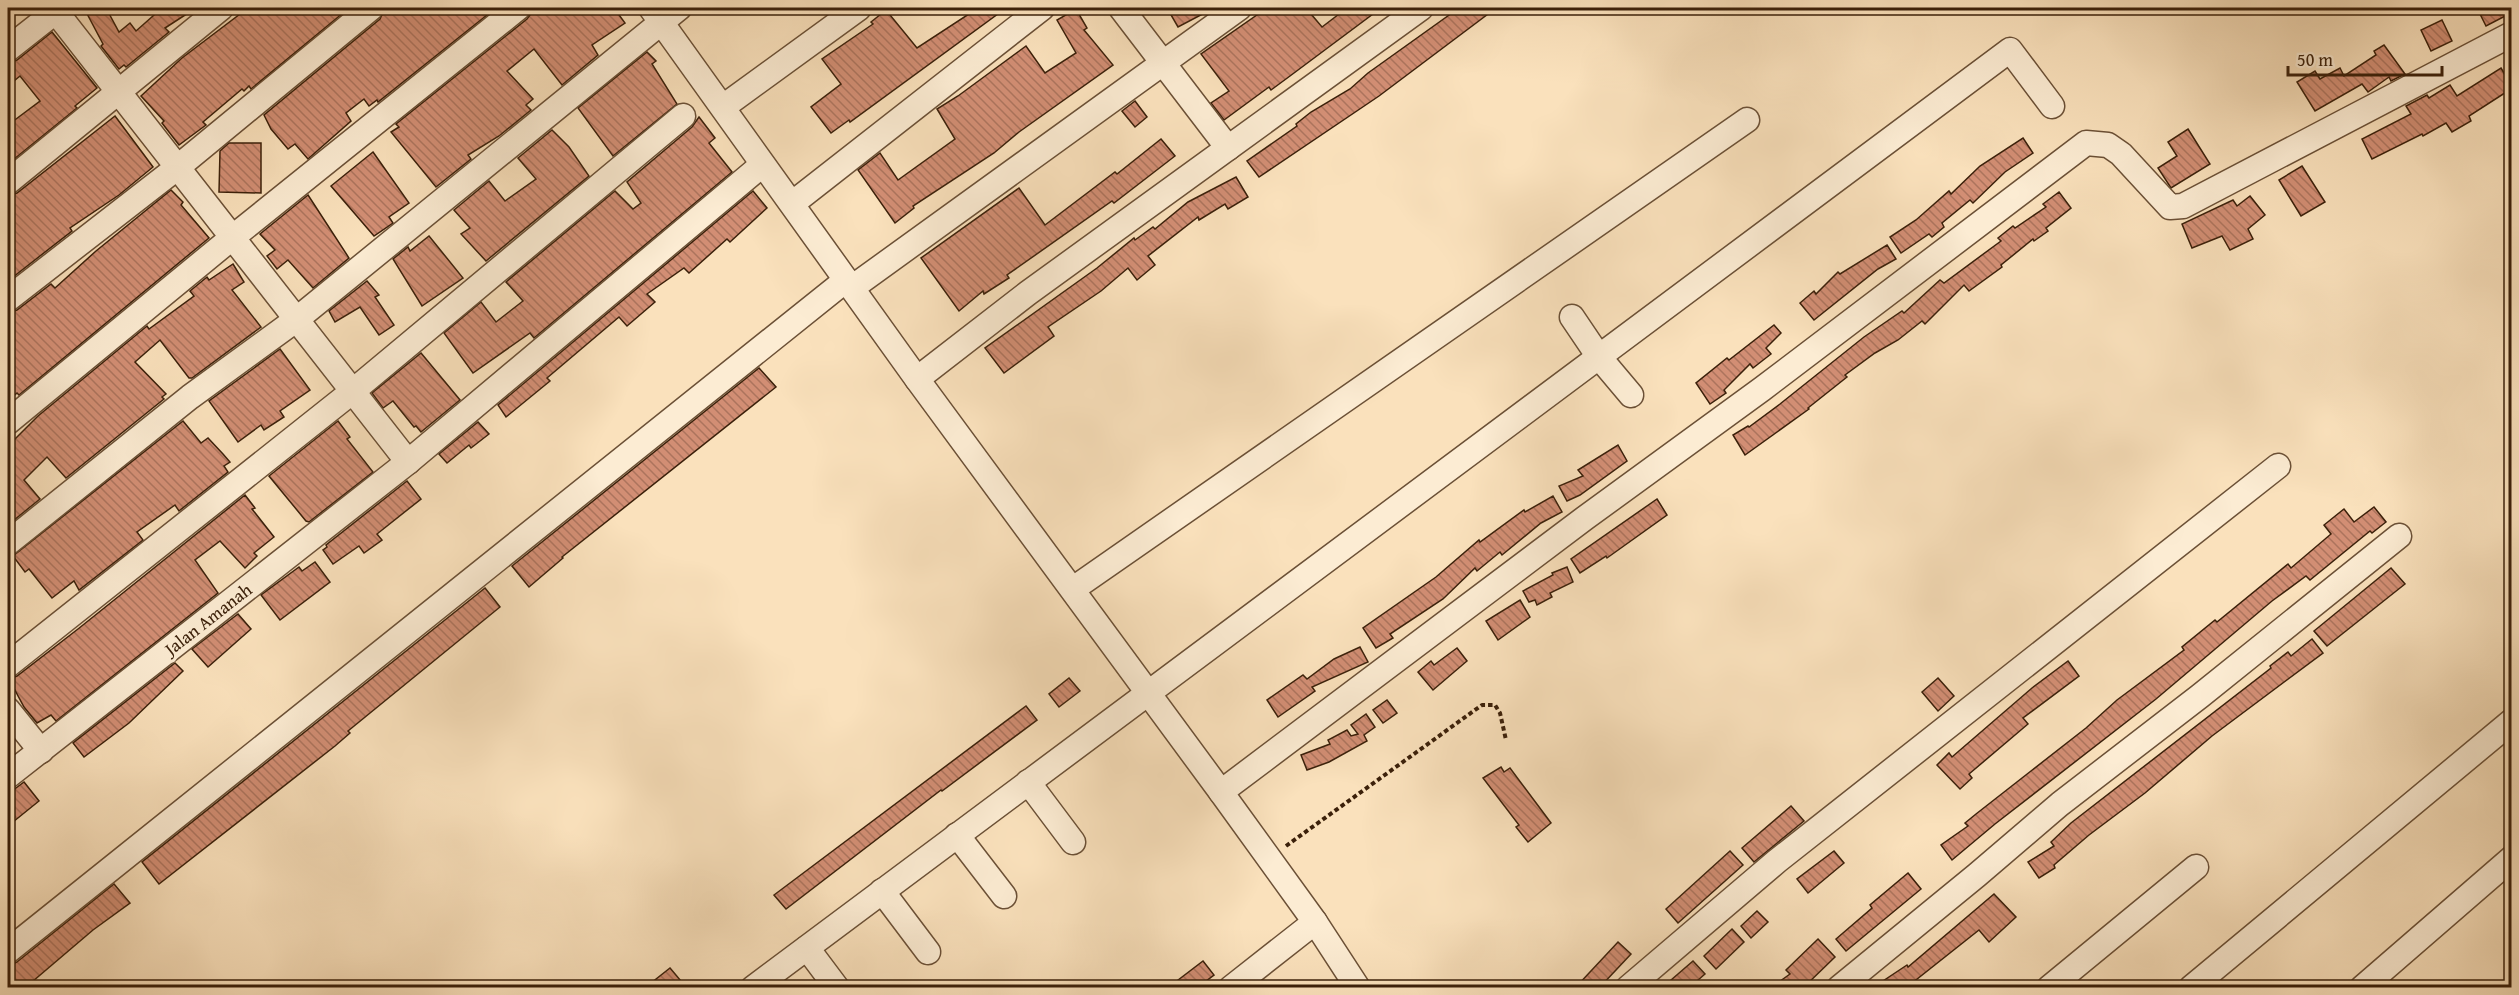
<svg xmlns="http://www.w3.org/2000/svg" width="2519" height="995" font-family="'Gentium Book Plus',serif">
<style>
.building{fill:url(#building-back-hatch);stroke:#3b200a;stroke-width:1.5}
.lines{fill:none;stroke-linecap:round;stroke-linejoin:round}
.street-casing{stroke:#6b5036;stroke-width:27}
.path{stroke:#3b200a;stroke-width:4;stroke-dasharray:4.5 3;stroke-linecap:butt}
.street{stroke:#fcecd3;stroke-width:24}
.labels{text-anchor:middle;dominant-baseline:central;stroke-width:6;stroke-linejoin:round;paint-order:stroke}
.street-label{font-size:18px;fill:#3b200a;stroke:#fcecd3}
</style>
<defs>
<pattern id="building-back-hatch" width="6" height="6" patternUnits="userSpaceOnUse" patternTransform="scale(1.5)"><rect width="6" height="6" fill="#d28e74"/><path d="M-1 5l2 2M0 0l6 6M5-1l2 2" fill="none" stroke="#ac745d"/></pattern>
</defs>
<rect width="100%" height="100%" fill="#fae1bc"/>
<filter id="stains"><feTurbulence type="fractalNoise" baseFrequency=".00333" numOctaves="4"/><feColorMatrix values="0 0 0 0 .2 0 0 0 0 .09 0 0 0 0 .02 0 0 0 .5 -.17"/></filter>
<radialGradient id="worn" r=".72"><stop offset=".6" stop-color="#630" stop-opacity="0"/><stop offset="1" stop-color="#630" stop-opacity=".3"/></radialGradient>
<!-- building -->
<g class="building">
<polygon points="84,8 106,8 119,32 130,23 136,31 162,8 196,8 165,28 169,32 126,67 124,65 119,69 101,46 103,44"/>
<polygon points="248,8 338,8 343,13 251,89 249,86 244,91 242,89 203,122 206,125 179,145 162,123 164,121 141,96 182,58"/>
<polygon points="385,8 488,8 492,11 378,102 377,100 369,106 364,99 346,113 351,121 308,159 295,144 288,149 271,129 264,115 380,19"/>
<polygon points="535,8 614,8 625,23 592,45 598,55 562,85 534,49 507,71 533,99 526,105 531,110 499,136 468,155 471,159 436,187 391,132 399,127 396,124 527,19"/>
<polygon points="978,8 1006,8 850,122 849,120 831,133 811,107 841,84 822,59 873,24 871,22 886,10 917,48"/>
<polygon points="1167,8 1214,8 1178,27"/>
<polygon points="1267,8 1306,8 1322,27 1347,8 1381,8 1290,76 1271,90 1269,87 1224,120 1211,103 1229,91 1201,54"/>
<polygon points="1459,8 1496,8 1379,96 1259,177 1247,161 1297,126 1296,124 1311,112 1350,89 1368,73"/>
<polygon points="2477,8 2511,8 2511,13 2486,26"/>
<polygon points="1076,9 1087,28 1084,30 1113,65 1019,132 994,153 913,206 914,208 895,223 858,170 880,153 898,180 955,139 937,109 958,96 1026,46 1045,73 1076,53 1057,20"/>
<polygon points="2442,20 2452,41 2431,51 2421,30"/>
<polygon points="52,32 97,88 75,106 77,108 8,164 8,125 40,101 20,76 8,86 8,63 17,60"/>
<polygon points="2384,45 2405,74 2391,81 2389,77 2368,92 2362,84 2315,111 2297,82 2315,71 2320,79 2340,68 2344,76 2376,55 2374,51"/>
<polygon points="647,52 656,61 652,64 677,104 613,156 578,108"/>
<polygon points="2501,68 2511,85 2511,89 2469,116 2471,121 2452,132 2446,123 2423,136 2422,134 2372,159 2362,139 2411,114 2406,106 2427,95 2429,98 2450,85 2457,96"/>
<polygon points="1135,101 1147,117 1135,127 1122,111"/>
<polygon points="115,116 153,167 119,195 70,228 72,231 8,281 8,196 17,193"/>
<polygon points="699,117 715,138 709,143 732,172 534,338 530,333 473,373 444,333 481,302 496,322 523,301 506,282 615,191 633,209 641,203 627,182 692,127"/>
<polygon points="2188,129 2210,164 2171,188 2158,168 2177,156 2168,142"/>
<polygon points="552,130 569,147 589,176 486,261 461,234 470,228 454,210 489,181 505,201 536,179 518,158"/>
<polygon points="2023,138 2033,153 2005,172 1973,203 1970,200 1942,223 1944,227 1932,237 1929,234 1901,253 1890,237 1916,220 1949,191 1951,194 1980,166"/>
<polygon points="1161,139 1175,156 1114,203 1112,201 1007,275 1009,278 984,294 983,291 959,311 921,258 1019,188 1045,225 1115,172 1117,174"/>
<polygon points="229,143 261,143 261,193 219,192 220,151"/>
<polygon points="373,152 409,203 389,217 393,223 374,236 331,186"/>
<polygon points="2302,166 2325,202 2301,216 2279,180"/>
<polygon points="1236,177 1248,197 1228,209 1225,204 1199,220 1198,217 1148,256 1155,265 1137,280 1128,268 1101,291 1048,327 1054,336 1004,373 985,348 1097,268 1134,238 1135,240 1153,227 1155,229 1188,202"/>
<polygon points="171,190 183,202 181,205 209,238 19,395 17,393 8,401 8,313 17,310 51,284 55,288 96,251"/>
<polygon points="753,191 767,208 730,242 727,239 689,273 684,268 647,294 655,302 627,326 619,317 547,378 550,381 506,417 498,405"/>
<polygon points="2059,192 2071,208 2046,228 2048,231 2034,241 2033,239 2001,265 2002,267 1969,291 1964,285 1925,324 1922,321 1898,340 1875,353 1845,375 1847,377 1808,408 1809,409 1745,455 1733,435 1748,426 1749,427 1780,404 1864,337 1902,311 1904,313 1940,280 1944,283 2001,241 1998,238 2013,226 2015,228 2046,207 2043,204"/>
<polygon points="308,195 349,258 313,288 288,260 277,269 267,256 275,250 260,234"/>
<polygon points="2250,196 2265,215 2248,229 2253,239 2230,250 2222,236 2192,248 2182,224 2233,200 2237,206"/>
<polygon points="429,236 463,278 422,306 393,259 408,247 410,251"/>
<polygon points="1887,245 1896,259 1878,269 1814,320 1800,303 1814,291 1816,294 1838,272 1840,274"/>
<polygon points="233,264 244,282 232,290 261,327 192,378 189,378 160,340 135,362 166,394 162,397 164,399 66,478 47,457 24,480 40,499 8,525 8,446 38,416 147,326 149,329 194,296 190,291 207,277 209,280"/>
<polygon points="367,281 379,295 375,297 394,325 379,335 360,307 335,322 329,311"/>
<polygon points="1774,325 1781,333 1766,348 1771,354 1753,368 1750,364 1724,390 1726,393 1710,404 1696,383 1727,358 1729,360"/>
<polygon points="280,349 310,390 280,411 284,417 264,430 261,425 238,442 209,401"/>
<polygon points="421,353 460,400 421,432 416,426 414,427 393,401 383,408 372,393"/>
<polygon points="759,368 776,387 562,557 563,558 529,587 512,566"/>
<polygon points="183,421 201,443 208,438 223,454 230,462 224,466 228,472 179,511 175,505 137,532 143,540 79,590 74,581 52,598 29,569 25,572 13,556"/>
<polygon points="338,421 350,437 347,439 373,472 309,522 306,521 269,476"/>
<polygon points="478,422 489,434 471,448 469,445 447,463 439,454"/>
<polygon points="1618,445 1627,461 1580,495 1567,501 1559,486 1583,476 1578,470"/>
<polygon points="407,481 421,499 377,534 382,540 364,553 359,546 333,564 323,550 327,547 326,545"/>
<polygon points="245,495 255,508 252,509 274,537 254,553 257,556 245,568 220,541 195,560 218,593 56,721 51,715 37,723 24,707 9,679 17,676 78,629"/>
<polygon points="1553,496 1562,512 1541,523 1502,555 1500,552 1477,571 1475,568 1443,599 1390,634 1393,638 1376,648 1363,628 1436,577 1479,540 1480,542 1524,510 1525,512"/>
<polygon points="1657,499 1667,515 1607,558 1606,556 1580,573 1571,559"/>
<polygon points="2374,507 2386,522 2372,533 2370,531 2310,580 2306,576 2272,601 2156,699 1995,824 1952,860 1941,845 1968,826 1965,823 1976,814 2086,728 2117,700 2184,650 2182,647 2215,620 2217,622 2288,564 2291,568 2331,534 2324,525 2344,509 2354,522"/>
<polygon points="315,562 330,582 280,620 261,595 299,567 302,571"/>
<polygon points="1567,567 1573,582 1550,593 1552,597 1537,605 1535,600 1529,602 1523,591 1553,575 1552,573"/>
<polygon points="2391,568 2405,584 2327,646 2314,631"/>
<polygon points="485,588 500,607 348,731 350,733 335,746 159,884 142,862"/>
<polygon points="1520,600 1530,617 1498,640 1486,621"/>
<polygon points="238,614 251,629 208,667 192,649"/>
<polygon points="2312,639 2323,653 2212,736 2145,793 2089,835 2054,865 2055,868 2039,878 2028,862 2054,846 2051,842 2071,823 2271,668 2270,666 2288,652 2291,656"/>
<polygon points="1360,647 1368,662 1312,687 1315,691 1278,717 1267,700 1303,675 1307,679 1334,659"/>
<polygon points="1457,648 1467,661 1433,690 1418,672 1431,661 1434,665"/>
<polygon points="2068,661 2079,676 2023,718 2028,724 1969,774 1972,778 1960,789 1937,765 1949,753 1952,757 2032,688"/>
<polygon points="175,663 183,671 129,723 84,757 73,743"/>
<polygon points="1069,678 1080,691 1059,707 1049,694"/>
<polygon points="1938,678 1954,696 1938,711 1922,692"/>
<polygon points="1387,700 1397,713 1383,723 1373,710"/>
<polygon points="1026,706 1037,720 942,791 941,790 786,909 774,895"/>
<polygon points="1366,714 1375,727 1364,735 1367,741 1329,762 1307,770 1301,755 1330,744 1328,740 1347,730 1351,736 1358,734 1351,725"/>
<polygon points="1501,767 1504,772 1510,768 1551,823 1528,842 1516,827 1519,825 1483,778"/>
<polygon points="24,782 39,801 8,826 8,794"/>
<polygon points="1791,806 1804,821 1754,862 1742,848"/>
<polygon points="1730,851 1743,865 1678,923 1666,909"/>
<polygon points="1834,851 1844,863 1808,893 1797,879"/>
<polygon points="1908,873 1921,889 1846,951 1836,939 1872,908 1870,905"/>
<polygon points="114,884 130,903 93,930 26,987 12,987 8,982 8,967 17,962"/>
<polygon points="1994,894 2016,917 1989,942 1979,930 1907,987 1874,987 1907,965 1908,967"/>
<polygon points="1757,911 1768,922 1751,938 1741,926"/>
<polygon points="1732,929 1744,942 1716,969 1704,956"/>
<polygon points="1818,939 1835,957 1804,987 1772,987 1790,974 1786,970"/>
<polygon points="1618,942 1631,954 1600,987 1576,987"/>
<polygon points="1203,961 1214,975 1198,987 1169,987"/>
<polygon points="1693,961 1705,974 1690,987 1663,987"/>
<polygon points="670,968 686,987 646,987"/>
</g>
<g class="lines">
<defs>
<g id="street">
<polyline points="53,8 408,462"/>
<polyline points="651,8 917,379 1221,792 1315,922 1358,988"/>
<polyline points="1121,8 1228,148 1421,8"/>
<polyline points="8,49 60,8"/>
<polyline points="723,107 859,8"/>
<polyline points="8,182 221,8"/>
<polyline points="793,203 1042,8"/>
<polyline points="853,287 1239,8"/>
<polyline points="8,299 178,167 371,8"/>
<polyline points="1572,317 1599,357 1631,395"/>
<polyline points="917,379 1028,293 1228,148"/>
<polyline points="8,422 233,237 518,8"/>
<polyline points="8,543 190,397 297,319 679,8"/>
<polyline points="1073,589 1747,120"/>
<polyline points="8,665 353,391 683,116"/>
<polyline points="8,710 41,751"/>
<polyline points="8,776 408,462 762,165"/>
<polyline points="1028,782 1073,842"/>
<polyline points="1221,792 1585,518 1762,389 2086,143 2108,145 2121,154 2170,207 2183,206 2512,34"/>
<polyline points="957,835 1004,896"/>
<polyline points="882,891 928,952"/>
<polyline points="807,948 837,988"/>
<polyline points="8,951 846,280"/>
<polyline points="753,988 2010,50 2052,106"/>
<polyline points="1231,988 1315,922"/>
<polyline points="1628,988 1777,861 2278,466"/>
<polyline points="1839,988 1977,875 2060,804 2200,696 2399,536"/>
<polyline points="2049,988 2196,867"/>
<polyline points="2191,988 2512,721"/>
<polyline points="2362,988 2512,858"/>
</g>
</defs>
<!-- street casing -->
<use href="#street" class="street-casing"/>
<!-- path -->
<polyline class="path" points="1286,846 1482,705 1495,705 1500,713 1506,740"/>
<!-- street -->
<use href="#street" class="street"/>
</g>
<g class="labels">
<!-- street labels -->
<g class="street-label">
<text transform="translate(208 619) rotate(-38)">Jalan Amanah</text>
</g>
</g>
<!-- margin -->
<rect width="2519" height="995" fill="none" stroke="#fae1bc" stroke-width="30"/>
<rect x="9" y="9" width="2501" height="977" fill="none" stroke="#3b200a" stroke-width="3"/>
<rect x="15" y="15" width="2489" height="965" fill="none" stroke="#3b200a" stroke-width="1.5"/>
<!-- scale -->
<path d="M2288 66v9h154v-9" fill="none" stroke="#3b200a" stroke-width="3"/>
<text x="2297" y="66" font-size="18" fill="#3b200a" stroke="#fcecd3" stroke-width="4.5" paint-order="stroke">50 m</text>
<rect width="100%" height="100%" filter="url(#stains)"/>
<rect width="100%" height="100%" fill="url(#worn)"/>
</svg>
